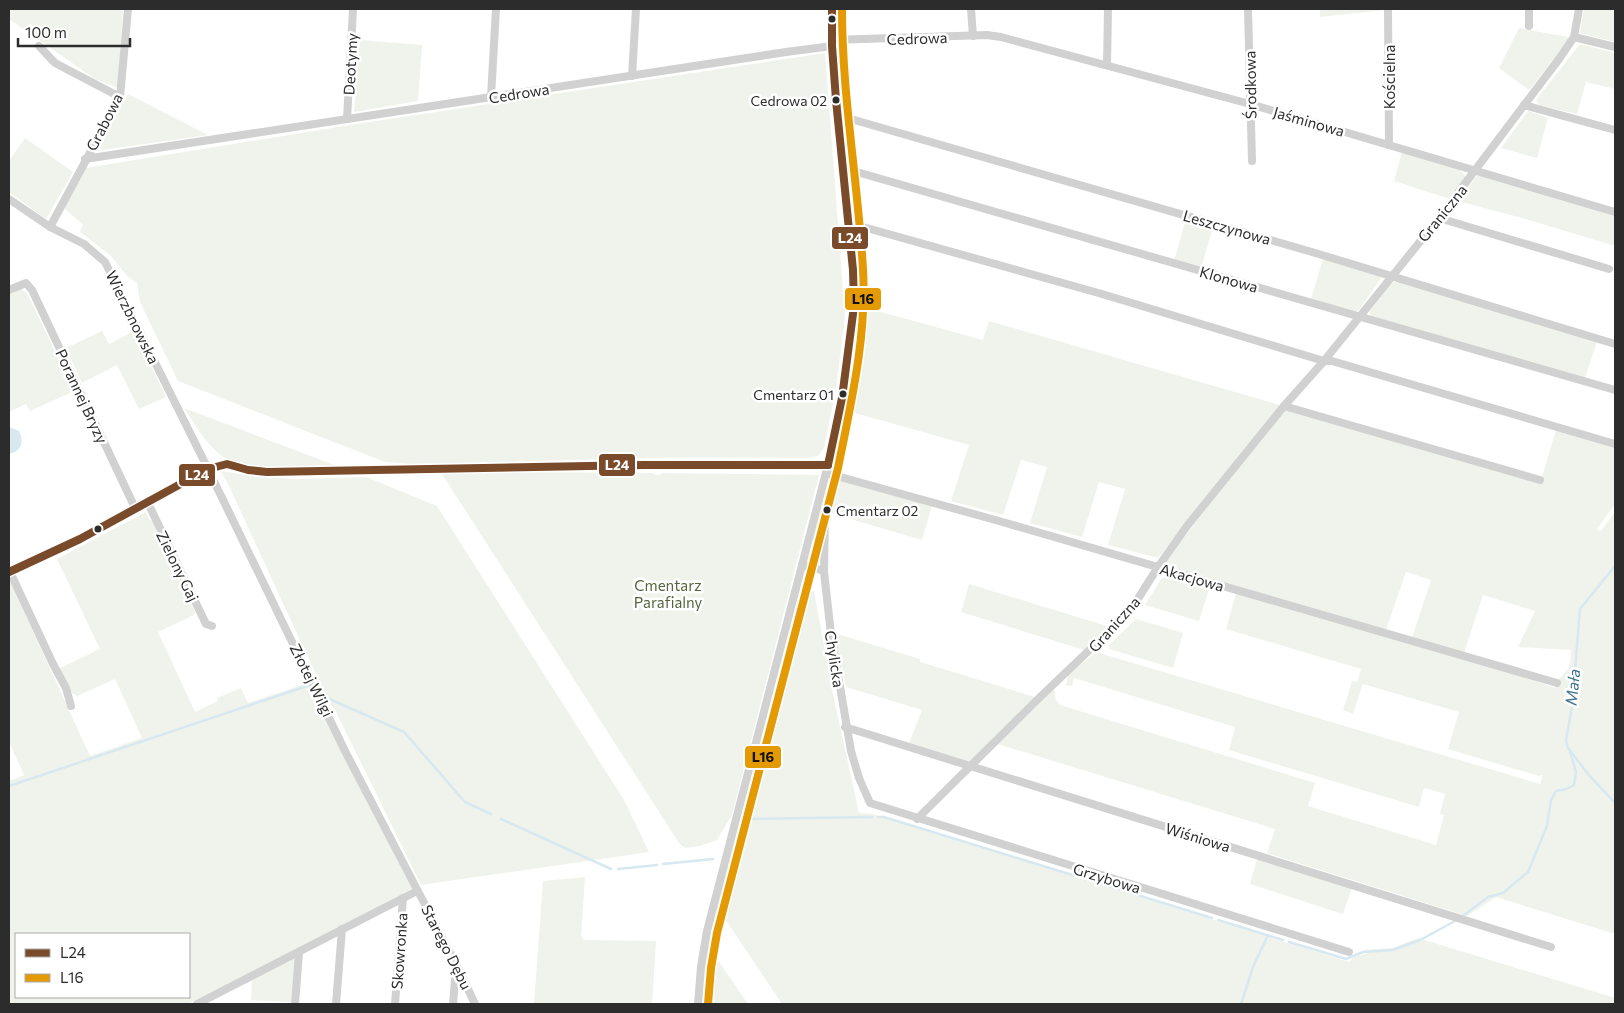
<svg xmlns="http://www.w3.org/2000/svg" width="1624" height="1013" font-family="Commissioner,sans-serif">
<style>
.green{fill:#f0f3eb;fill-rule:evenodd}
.water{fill:#d7e8f0}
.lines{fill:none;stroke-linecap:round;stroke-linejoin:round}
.stream{stroke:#d7e8f0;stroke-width:2.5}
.minor{stroke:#d1d1d1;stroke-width:8}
.bus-1-casing{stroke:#fff;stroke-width:11}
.bus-2-casing{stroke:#fff;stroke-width:11}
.bus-1{stroke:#7a4b2a;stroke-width:8}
.bus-2{stroke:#e39a04;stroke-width:8}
.bus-dot{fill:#2c2c2c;stroke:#fff;stroke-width:2}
.labels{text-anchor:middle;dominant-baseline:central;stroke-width:5;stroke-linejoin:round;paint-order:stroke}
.bus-label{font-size:14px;fill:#2c2c2c;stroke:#fff;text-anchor:end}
.street-label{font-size:15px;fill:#2c2c2c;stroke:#fff}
.park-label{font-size:15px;fill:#52653c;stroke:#fff}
.water-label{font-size:16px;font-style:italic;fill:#3e728a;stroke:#fff}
.line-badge{stroke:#fff;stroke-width:2}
.badge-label{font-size:14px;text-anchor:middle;font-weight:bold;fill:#fff}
.pale-badge-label{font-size:14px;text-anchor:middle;font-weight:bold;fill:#111}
</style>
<rect width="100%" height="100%" fill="#fff"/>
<!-- green -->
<g class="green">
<polygon points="9,9 123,9 118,88 95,79 9,19"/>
<polygon points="1320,9 1385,9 1385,10 1320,17"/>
<polygon points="1584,9 1615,9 1615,42 1580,33"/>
<polygon points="1519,28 1568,37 1568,41 1529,90 1499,68"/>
<polygon points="360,40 422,45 418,101 354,112"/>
<polygon points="1580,44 1615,53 1615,89 1586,82 1577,114 1539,105 1536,100"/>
<polygon points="825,53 845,317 836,388 824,448 818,456 804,458 694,457 412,464 385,462 178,381 140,302 137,283 128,277 110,255 80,232 83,225 64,208 86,168 350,125"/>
<polygon points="128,94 208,135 102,150 98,146"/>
<polygon points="1528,111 1548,118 1537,158 1501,148"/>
<polygon points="25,138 73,172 46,219 9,192 9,161"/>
<polygon points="1402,152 1460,170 1466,177 1450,199 1394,181"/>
<polygon points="1480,175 1615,215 1615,246 1522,218 1458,201 1476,177"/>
<polygon points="1186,219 1213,227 1201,269 1174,261"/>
<polygon points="1323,259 1382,277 1358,311 1355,312 1311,299"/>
<polygon points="1399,281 1597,342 1585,378 1372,317 1370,315 1370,311 1391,284 1394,282"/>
<polygon points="21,289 27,293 74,391 30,411 26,404 9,412 9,295"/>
<polygon points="863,307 983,340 989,321 1280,405 1158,558 1108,545 1125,489 1099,482 1082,537 1030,523 1047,467 1021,460 1003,515 951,501 969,445 848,411 852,384 855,384 856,380 854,379"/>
<polygon points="102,331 109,344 134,331 166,397 139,409 117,365 82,383 66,348"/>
<path d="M184 408 337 466C307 468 247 473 222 456 206 445 195 424 184 408Z"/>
<polygon points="1285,408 1542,477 1556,430 1615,447 1615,504 1597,529 1601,531 1615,512 1615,934 1496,897 1467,916 1267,853 1275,829 998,744 1044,696 1054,688 1056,700 1060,705 1315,783 1308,806 1436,845 1444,815 1440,814 1445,794 1424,788 1419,807 1229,750 1235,727 1074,678 1072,686 1066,685 1068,675 1096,652 1540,784 1543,775 1539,776 1448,749 1459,712 1363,684 1353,714 1343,710 1352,681 1357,682 1361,669 1226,629 1236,593 1534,680 1554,688 1558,680 1570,667 1571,650 1518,647 1535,611 1483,595 1464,653 1412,638 1431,580 1406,572 1386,630 1163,564"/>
<polygon points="222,471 258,477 295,479 366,477 437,506 624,800 649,852 421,885 335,710 328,701 229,486 221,472"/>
<polygon points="509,472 653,473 655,475 660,475 662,473 819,475 732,815 717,840 700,846 685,848 679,843 442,474"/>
<polygon points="836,479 932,506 922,540 830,513"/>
<polygon points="825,495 831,496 827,512 822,513 822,527 818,528 820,548 816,551 814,559 817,541 812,540"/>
<path d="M146 512 149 519 154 522 195 612 194 615 158 632 195 712 218 701 217 698 241 688 248 703 308 683 413 888 294 952 188 1004H9V781L24 775 9 742V579L90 756 142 738 115 679 77 696 72 693 58 669 100 649 57 559ZM16 934H189V997H16Z"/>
<polygon points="1171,575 1210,586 1199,621 1145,605 1162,578"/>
<polygon points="969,584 1110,627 1084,650 961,612"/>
<polygon points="801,591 814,591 834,699 859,813 873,814 1349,962 1354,957 1372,952 1363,950 1393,948 1418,938 1615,998 1615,1004 782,1004 717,907 732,854 735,852"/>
<polygon points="1136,619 1183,633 1173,668 1109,649 1109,645"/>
<polygon points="834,633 920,659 920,662 1035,697 970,762 909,743 922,710 846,687"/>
<polygon points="1257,859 1352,888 1343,914 1250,884"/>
<polygon points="585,877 581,936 584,940 656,941 652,1004 534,1004 543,881"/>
<polygon points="708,946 748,1004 703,1004"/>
<polygon points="296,956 292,1002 251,1000 252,978"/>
</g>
<!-- water -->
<path class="water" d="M9 427 19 431C24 442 22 451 9 454Z"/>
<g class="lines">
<!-- stream -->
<g class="stream">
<polyline points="1615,566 1580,609 1572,706 1566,741 1568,748 1588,774 1615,803"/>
<polyline points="317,682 318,681 327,698 404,732 465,802 491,814"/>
<polyline points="9,786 307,686"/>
<polyline points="878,817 884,817 1212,918"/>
<polyline points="501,819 611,869"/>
<polyline points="732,857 735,854 744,823 748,819 872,817"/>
<polyline points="663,864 713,859"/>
<polyline points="618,869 657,865"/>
<polyline points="1464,915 1488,897 1503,893 1528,872 1547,826 1551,800 1556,791 1566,789 1574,785 1576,772 1570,752"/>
<polyline points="1218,920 1283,940"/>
<polyline points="1422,939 1455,921"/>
<polyline points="1289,942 1346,959 1363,952 1393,950 1420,940"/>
<polyline points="1241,1004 1253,967 1268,935"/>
</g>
<!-- minor -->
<g class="minor">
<polyline points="971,9 973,36"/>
<polyline points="1248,9 1252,161"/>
<polyline points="1388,9 1389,145"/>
<polyline points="1529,9 1529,26"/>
<polyline points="1574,37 1615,47"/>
<polyline points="832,40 987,35 1001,37 1250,104 1615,212"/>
<polyline points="39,46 55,63 120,97"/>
<polyline points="1107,65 1108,9"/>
<polyline points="632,76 636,9"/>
<polyline points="491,97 496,9"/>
<polyline points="1524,105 1615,130"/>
<polyline points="837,115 1312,252 1615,344"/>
<polyline points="347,119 353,9"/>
<polyline points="85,159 786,52 832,46"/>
<polyline points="843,168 1615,390"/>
<polyline points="9,199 50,227 84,244 105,262 208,469 346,753 459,970 475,1004"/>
<polyline points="1439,218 1609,269"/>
<polyline points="849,223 1102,294 1324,361 1332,361 1615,444"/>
<polyline points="50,227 120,97 128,9"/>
<polyline points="9,290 26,283 32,290 136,510"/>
<polyline points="1284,406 1540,480"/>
<polyline points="826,473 999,521 1557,683"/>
<polyline points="148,503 206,624 212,626"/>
<polyline points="825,515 824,572 831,634 851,751 859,778 870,803 1349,952"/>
<polyline points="802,565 821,570 824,572"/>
<polyline points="9,572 80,539 208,469 219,465 227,464 248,470 267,472 643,465 828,465"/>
<polyline points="10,572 53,664 66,688 71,706"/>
<polyline points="845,727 1551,947"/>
<polyline points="917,819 1037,700 1123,618 1134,605 1158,567 1187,526 1284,406 1324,361 1439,218 1559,59 1574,37 1579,9"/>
<polyline points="197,1004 417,891"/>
<polyline points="295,1004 299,953"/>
<polyline points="336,1004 342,929"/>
<polyline points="395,1004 403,898"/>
<polyline points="453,1004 455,980 459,970"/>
<polyline points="698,1004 701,967 707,931 828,465 842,398 853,316 853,270 836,100 832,46 832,9"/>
</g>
<defs>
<g id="bus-1">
<polyline points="828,465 842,398 854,306 853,270 836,100 832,46 832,9"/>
<polyline points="9,572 80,539 208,469 227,464 248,470 267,472 643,465 828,465"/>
</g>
<path id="bus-2" d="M708 1004 711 968 717 933 838 468C851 403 867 336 863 269 858 182 842 96 842 9"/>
</defs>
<!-- bus-1 casing -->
<use href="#bus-1" class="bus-1-casing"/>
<!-- bus-2 casing -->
<use href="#bus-2" class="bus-2-casing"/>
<!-- bus-1 -->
<use href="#bus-1" class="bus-1"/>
<!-- bus-2 -->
<use href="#bus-2" class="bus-2"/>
</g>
<!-- markers -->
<g class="bus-dot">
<circle cx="832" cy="19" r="4.5"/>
<circle cx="836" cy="100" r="4.5"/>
<circle cx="843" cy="394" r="4.5"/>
<circle cx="827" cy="510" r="4.5"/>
<circle cx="98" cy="529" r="4.5"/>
</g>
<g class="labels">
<!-- bus labels -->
<g class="bus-label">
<text x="827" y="100">Cedrowa 02</text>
<text x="834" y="394">Cmentarz 01</text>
<text x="836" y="510" text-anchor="start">Cmentarz 02</text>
</g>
<!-- street labels -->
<g class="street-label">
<text transform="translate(917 38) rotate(-2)">Cedrowa</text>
<text transform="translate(350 64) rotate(-87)">Deotymy</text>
<text transform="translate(1389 77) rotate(-90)">Kościelna</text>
<text transform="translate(1250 85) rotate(-91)">Środkowa</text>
<text transform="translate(519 93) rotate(-9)">Cedrowa</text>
<text transform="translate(1309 121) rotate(16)">Jaśminowa</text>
<text transform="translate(104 122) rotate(-63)">Grabowa</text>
<text transform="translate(1442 213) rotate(-51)">Graniczna</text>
<text transform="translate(1227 227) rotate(16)">Leszczynowa</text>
<text transform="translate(1229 279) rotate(16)">Klonowa</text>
<text transform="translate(133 317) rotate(64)">Wierzbnowska</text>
<text transform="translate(82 396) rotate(65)">Porannej Bryzy</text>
<text transform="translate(178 566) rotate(64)">Zielony Gaj</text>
<text transform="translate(1192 577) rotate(16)">Akacjowa</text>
<text transform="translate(1114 624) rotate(-48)">Graniczna</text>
<text transform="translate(835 659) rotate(81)">Chylicka</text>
<text transform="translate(312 680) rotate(64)">Złotej Wilgi</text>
<text transform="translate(1198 837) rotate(17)">Wiśniowa</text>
<text transform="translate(1107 878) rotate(17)">Grzybowa</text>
<text transform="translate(447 947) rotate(63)">Starego Dębu</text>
<text transform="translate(399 951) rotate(-86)">Skowronka</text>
</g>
<!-- park labels -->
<g class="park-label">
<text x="668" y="585">Cmentarz<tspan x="668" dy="17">Parafialny</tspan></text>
</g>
<!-- water labels -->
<g class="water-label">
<text transform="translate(1572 687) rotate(-84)">Mała</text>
</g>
</g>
<g class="line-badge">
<rect x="831" y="226" width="38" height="24" rx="5" fill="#7a4b2a"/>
<rect x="844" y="287" width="38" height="24" rx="5" fill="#e39a04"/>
<rect x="598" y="453" width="38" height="24" rx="5" fill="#7a4b2a"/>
<rect x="178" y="463" width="38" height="24" rx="5" fill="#7a4b2a"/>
<rect x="744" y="745" width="38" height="24" rx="5" fill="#e39a04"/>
</g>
<g class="badge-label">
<text x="850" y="243">L24</text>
<text x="617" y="470">L24</text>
<text x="197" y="480">L24</text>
</g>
<g class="pale-badge-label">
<text x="863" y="304">L16</text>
<text x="763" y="762">L16</text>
</g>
<!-- border -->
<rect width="1624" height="1013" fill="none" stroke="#2c2c2c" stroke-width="20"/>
<!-- legend -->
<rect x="15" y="933" width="175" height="65" fill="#ffffff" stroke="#ababab"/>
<rect x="25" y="949" width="25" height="8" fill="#7a4b2a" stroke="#ababab"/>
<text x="60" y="958" font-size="15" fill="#2c2c2c">L24</text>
<rect x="25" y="974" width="25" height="8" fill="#e39a04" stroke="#ababab"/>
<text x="60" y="983" font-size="15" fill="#2c2c2c">L16</text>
<!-- scale -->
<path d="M18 38v8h112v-8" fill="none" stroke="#2c2c2c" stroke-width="2.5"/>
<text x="25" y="38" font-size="15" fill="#2c2c2c" stroke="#ffffff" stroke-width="4" paint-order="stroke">100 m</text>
</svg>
